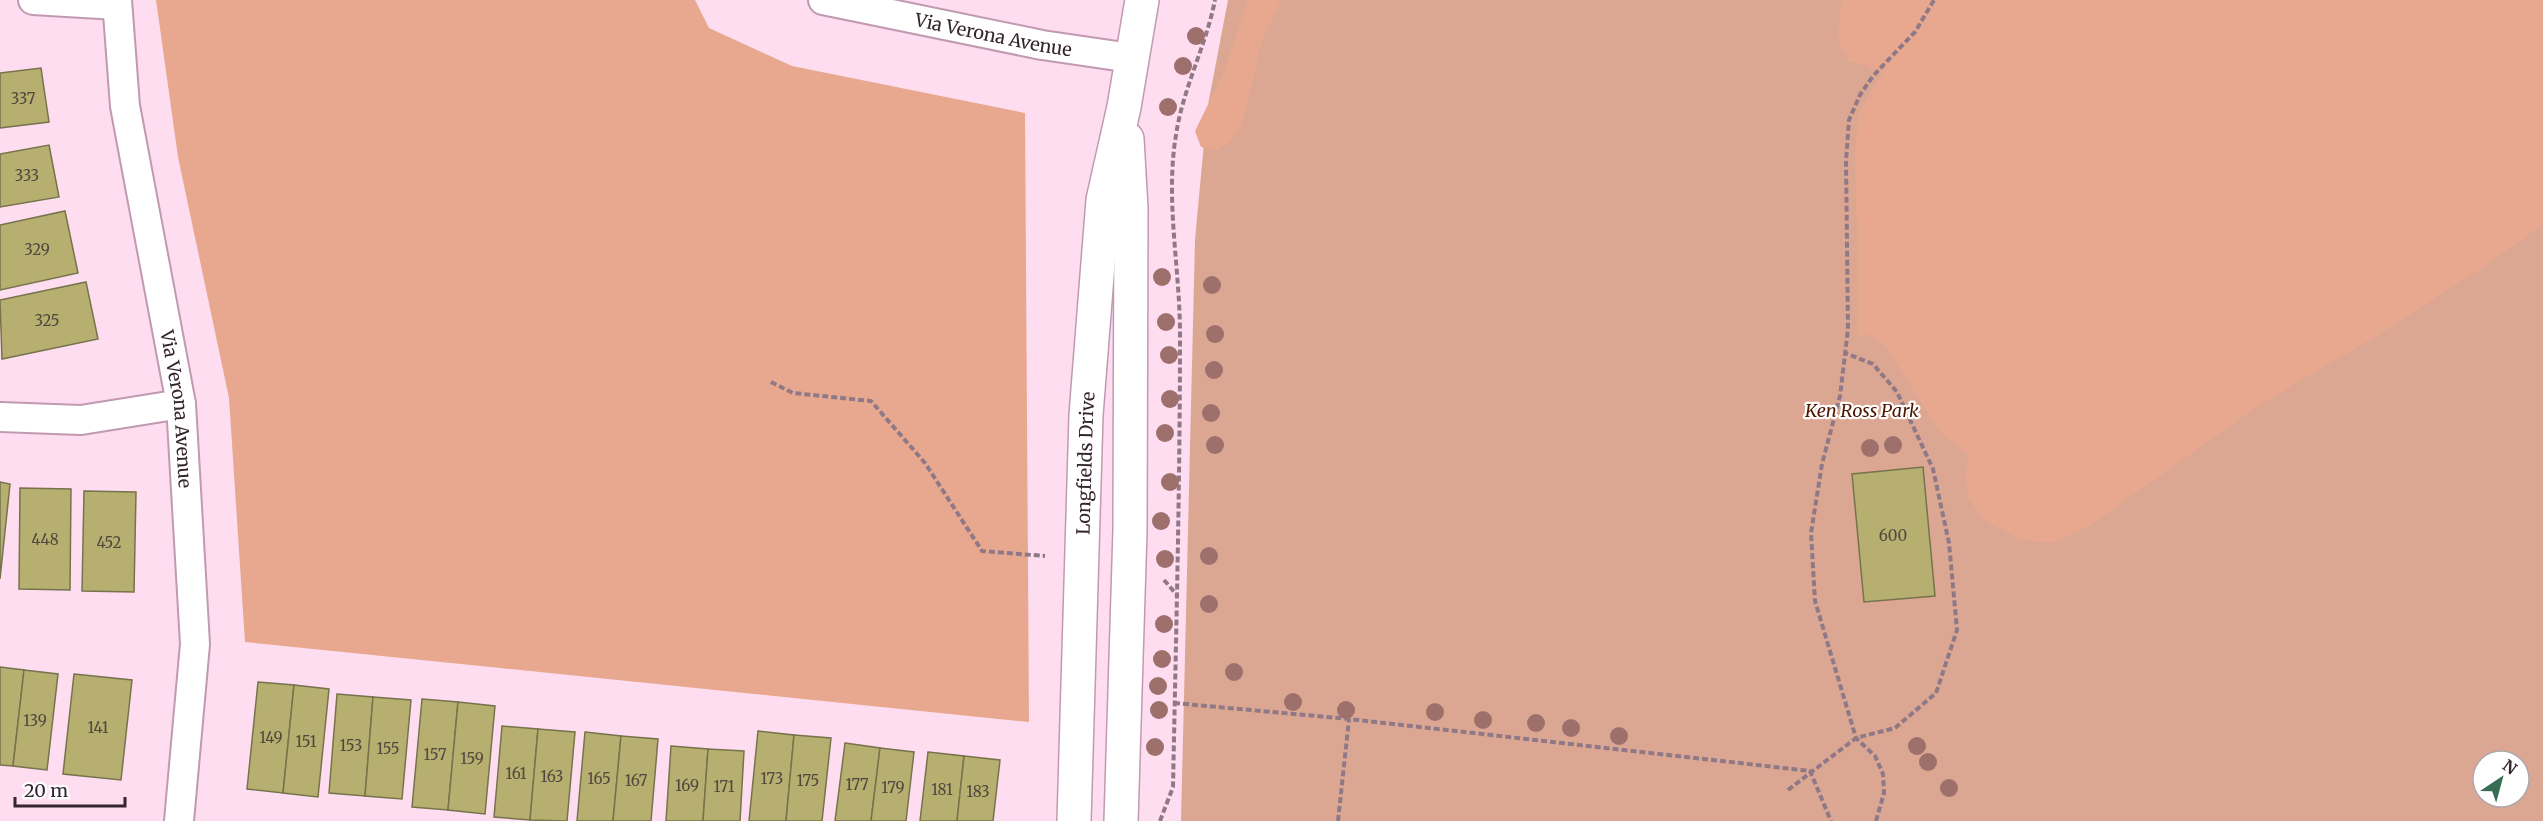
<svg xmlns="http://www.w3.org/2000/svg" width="2543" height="821" font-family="Merriweather,serif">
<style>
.green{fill:#dca792;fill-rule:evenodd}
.forest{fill:#e8a88f}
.building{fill:#b6af70;stroke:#77734c;stroke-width:1.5}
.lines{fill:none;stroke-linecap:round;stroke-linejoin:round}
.minor-casing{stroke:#c19ab1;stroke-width:32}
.tertiary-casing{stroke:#c19ab1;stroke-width:36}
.path{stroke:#907986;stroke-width:4;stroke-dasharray:6 3;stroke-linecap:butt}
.minor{stroke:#fff;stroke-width:28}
.tertiary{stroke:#fff;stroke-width:33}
.tree{fill:#9d706c}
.labels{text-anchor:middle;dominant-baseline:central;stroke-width:4.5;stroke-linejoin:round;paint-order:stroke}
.number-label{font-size:15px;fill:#54473e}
.street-label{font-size:18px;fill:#33242d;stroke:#fff}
.park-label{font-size:18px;font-style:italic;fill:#4e1600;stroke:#fff}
</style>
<rect width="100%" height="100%" fill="#feddf0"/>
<!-- green -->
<path class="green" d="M1228 0H2543V821H1181L1195 240 1207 110ZM2483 761H2519V797H2483Z"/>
<!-- forest -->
<g class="forest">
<polygon points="156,0 695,0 709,28 792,66 1025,113 1029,722 245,642 229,398 178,157"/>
<polygon points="1247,0 1281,0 1262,40 1241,127 1231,141 1217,150 1201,147 1195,131 1226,68"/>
<polygon points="1842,0 2543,0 2543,224 2488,264 2378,335 2261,404 2089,526 2053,543 2022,540 1984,520 1968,497 1965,476 1969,455 1940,432 1885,346 1870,335 1857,335 1858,253 1855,159 1858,117 1870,93 1883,74 1863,64 1849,61 1838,39"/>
</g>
<!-- building -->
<g class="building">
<polygon points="41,68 49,122 0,128 0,73"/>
<polygon points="49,145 59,197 0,207 0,154"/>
<polygon points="65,211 78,273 0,290 0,225"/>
<polygon points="86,282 98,339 2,359 0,300"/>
<polygon points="1923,467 1935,596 1864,602 1852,474"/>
<polygon points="0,482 10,484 0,579"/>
<polygon points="20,488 71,489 70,590 19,589"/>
<polygon points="84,491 136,492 134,592 82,591"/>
<polygon points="0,667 24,670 13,766 0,765"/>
<polygon points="24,670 58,674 47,770 13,766"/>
<polygon points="74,674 132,680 121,780 63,774"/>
<polygon points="258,682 294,685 283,793 247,789"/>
<polygon points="294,685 329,689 318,797 283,793"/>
<polygon points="337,694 373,697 365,796 329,793"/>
<polygon points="373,697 411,700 402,799 365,796"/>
<polygon points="422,699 458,702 448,810 412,807"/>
<polygon points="458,702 495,706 485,814 448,810"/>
<polygon points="502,726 538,729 530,820 494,817"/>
<polygon points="538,729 575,732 567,821 530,820"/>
<polygon points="758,731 794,735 786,821 749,821"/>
<polygon points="585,732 621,736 613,821 577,821"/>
<polygon points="794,735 831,738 822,821 786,821"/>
<polygon points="621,736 658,739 651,821 613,821"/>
<polygon points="845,743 880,748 871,821 835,821"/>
<polygon points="671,746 708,749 703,821 666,821"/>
<polygon points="880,748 914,752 906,821 871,821"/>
<polygon points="708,749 744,751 740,821 703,821"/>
<polygon points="928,752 964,756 957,821 920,821"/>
<polygon points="964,756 1000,760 993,821 957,821"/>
</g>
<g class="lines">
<defs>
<g id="minor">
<polyline points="33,0 117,5"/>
<path id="s1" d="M117 0 125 106 181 404 195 644 179 821"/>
<path id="s2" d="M823 0 1042 45 1131 58"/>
<polyline points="0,417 81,420 181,404"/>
</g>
<g id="tertiary">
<path id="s3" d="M1074 821 1086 415 1103 200 1124 107 1142 0"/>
<polyline points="1121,821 1130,530 1131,209 1127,139"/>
</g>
</defs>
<!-- minor casing -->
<use href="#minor" class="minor-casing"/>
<!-- tertiary casing -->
<use href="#tertiary" class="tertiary-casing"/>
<!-- path -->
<g class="path">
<polyline points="771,382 793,393 871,401 925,463 982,551 1045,556"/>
<polyline points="1164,580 1177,595"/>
<polyline points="1174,703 1349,719 1810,771 1831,821"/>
<polyline points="1788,790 1856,738 1895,728 1936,693 1957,630 1949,543 1933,469 1897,392 1873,364 1845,353"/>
<path d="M1160 821 1173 787C1176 636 1180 485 1180 334 1180 268 1165 200 1176 135 1183 88 1206 46 1215 0"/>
<polyline points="1338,821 1349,719"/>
<polyline points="1876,821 1884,793 1883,774 1875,756 1856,738 1815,601 1811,533 1822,464 1840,396 1848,329 1846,161 1849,120 1860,95 1873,76 1915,32 1934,0"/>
</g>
<!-- minor -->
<use href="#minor" class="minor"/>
<!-- tertiary -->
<use href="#tertiary" class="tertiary"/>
</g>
<!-- trees -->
<g class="tree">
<circle cx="1196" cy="36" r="9"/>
<circle cx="1183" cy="66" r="9"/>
<circle cx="1168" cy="107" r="9"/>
<circle cx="1162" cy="277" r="9"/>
<circle cx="1212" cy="285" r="9"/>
<circle cx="1166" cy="322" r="9"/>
<circle cx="1215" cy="334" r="9"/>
<circle cx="1169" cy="355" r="9"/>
<circle cx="1214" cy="370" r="9"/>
<circle cx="1170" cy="399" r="9"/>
<circle cx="1211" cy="413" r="9"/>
<circle cx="1165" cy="433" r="9"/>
<circle cx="1215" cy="445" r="9"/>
<circle cx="1893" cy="445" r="9"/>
<circle cx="1870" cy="448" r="9"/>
<circle cx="1170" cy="482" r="9"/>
<circle cx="1161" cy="521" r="9"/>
<circle cx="1209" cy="556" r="9"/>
<circle cx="1165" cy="559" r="9"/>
<circle cx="1209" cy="604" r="9"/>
<circle cx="1164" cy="624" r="9"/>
<circle cx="1162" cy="659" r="9"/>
<circle cx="1234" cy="672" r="9"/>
<circle cx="1158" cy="686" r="9"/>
<circle cx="1293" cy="702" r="9"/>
<circle cx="1159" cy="710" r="9"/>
<circle cx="1346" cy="710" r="9"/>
<circle cx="1435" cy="712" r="9"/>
<circle cx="1483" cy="720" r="9"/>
<circle cx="1536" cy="723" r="9"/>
<circle cx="1571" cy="728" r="9"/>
<circle cx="1619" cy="736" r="9"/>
<circle cx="1917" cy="746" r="9"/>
<circle cx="1155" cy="747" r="9"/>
<circle cx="1928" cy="762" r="9"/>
<circle cx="1949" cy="788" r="9"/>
</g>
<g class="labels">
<!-- number labels -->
<g class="number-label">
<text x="23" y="98">337</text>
<text x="27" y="175">333</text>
<text x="37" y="249">329</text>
<text x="47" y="320">325</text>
<text x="1893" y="535">600</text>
<text x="45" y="539">448</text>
<text x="109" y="542">452</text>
<text x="35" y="720">139</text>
<text x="98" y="727">141</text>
<text x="271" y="737">149</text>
<text x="306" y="741">151</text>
<text x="351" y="745">153</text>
<text x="388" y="748">155</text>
<text x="435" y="754">157</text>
<text x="472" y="758">159</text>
<text x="516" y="773">161</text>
<text x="552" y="776">163</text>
<text x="599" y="778">165</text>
<text x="772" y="778">173</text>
<text x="636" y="780">167</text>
<text x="808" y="780">175</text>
<text x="857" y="784">177</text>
<text x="687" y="785">169</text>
<text x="724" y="786">171</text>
<text x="893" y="787">179</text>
<text x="942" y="789">181</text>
<text x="978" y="791">183</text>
</g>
<!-- street labels -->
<g class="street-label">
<text stroke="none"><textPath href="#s2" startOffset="174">Via Verona Avenue</textPath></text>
<text stroke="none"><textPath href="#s1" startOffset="414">Via Verona Avenue</textPath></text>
<text stroke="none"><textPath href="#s3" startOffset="358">Longfields Drive</textPath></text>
</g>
<!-- park labels -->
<g class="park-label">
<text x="1862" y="410">Ken Ross Park</text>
</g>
</g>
<!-- north arrow -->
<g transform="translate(2501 779) rotate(36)"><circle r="28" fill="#ffffff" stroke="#ada7ab" stroke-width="1.5"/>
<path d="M0-4.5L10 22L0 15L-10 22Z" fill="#366d54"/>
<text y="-9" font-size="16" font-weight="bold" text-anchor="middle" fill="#33242d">N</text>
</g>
<!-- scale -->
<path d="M15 797v9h110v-9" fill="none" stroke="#33242d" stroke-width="3"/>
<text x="24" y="797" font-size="18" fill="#33242d" stroke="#ffffff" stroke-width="4.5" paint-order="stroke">20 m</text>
</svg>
